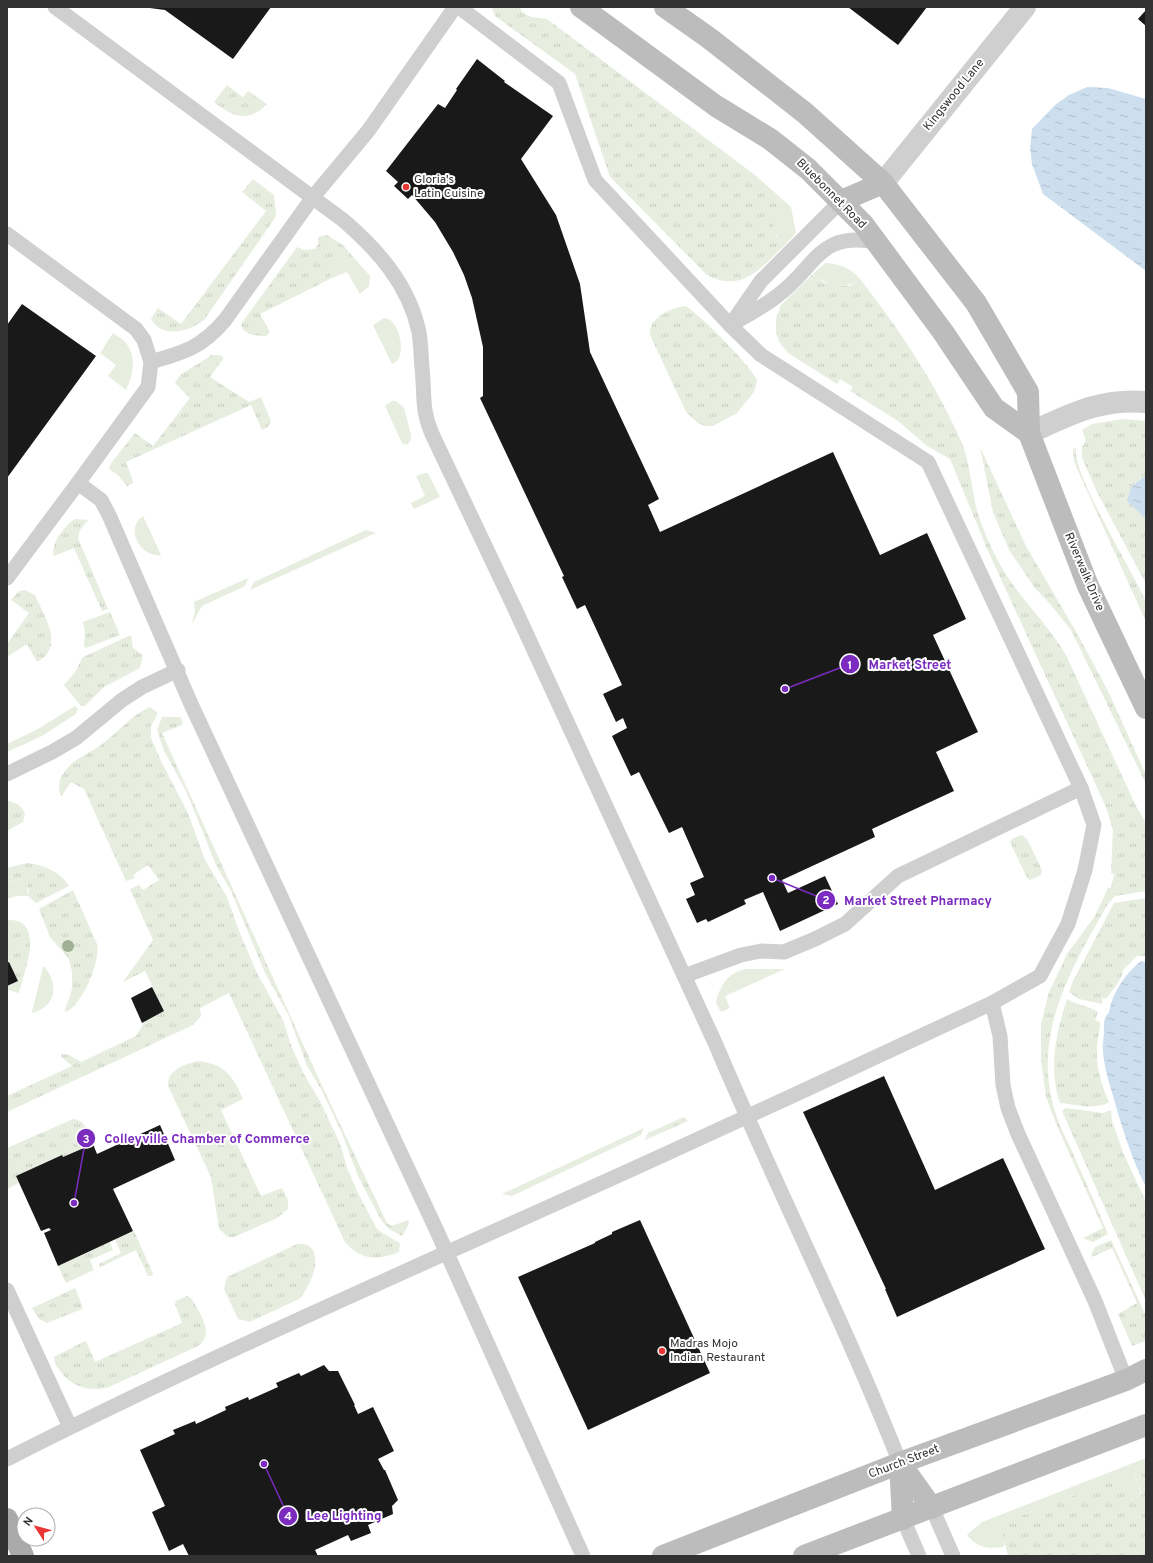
<svg xmlns="http://www.w3.org/2000/svg" width="1153" height="1563" font-family="Overpass,sans-serif">
<style>
.grass{fill:url(#grass-tufts)}
.garden{fill:#e7eee0}
.water{fill:url(#water-ripples)}
.building{fill:#191919}
.lines{fill:none;stroke-linecap:round;stroke-linejoin:round}
.lane{stroke:#cfcfcf;stroke-width:15}
.street{stroke:#cfcfcf;stroke-width:22}
.secondary{stroke:#bcbcbc;stroke-width:22}
.primary{stroke:#aaa;stroke-width:22}
.tree{fill:#9fb094}
.poi-dot{fill:#e93534;stroke:#fff;stroke-width:1.5}
.labels{text-anchor:middle;dominant-baseline:central;stroke-width:4;stroke-linejoin:round;paint-order:stroke}
.street-label{font-size:12px;fill:#323232;stroke:#fff}
.poi-label{font-size:12px;fill:#323232;stroke:#fff;text-anchor:start}
.leader{fill:none;stroke:#7b2cbf;stroke-width:1.5}
.callout-dot{fill:#7b2cbf;stroke:#fff;stroke-width:1.5}
.mark-label{font-size:12px;text-anchor:middle;font-weight:bold;fill:#fff}
.callout-label{font-size:13px;text-anchor:middle;font-weight:bold;fill:#7b2cbf;stroke:#fff;stroke-width:4;stroke-linejoin:round;paint-order:stroke}
</style>
<defs>
<pattern id="grass-tufts" width="24" height="20" patternUnits="userSpaceOnUse"><rect width="24" height="20" fill="#e7eee0"/><path d="M3 7l-1-3M5 7V3M7 7l1-3M15 17l-1-3M17 17v-4M19 17l1-3" fill="none" stroke="#c7cdc1"/></pattern>
<pattern id="water-ripples" width="26" height="14" patternUnits="userSpaceOnUse"><rect width="26" height="14" fill="#cddeee"/><path d="M2 4q2-2 4 0t4 0M15 11q2-2 4 0t4 0" fill="none" stroke="#b0bfcd"/></pattern>
</defs>
<rect width="100%" height="100%" fill="#fff"/>
<!-- grass -->
<g class="grass">
<path d="M492 7H519C527 19 535 17 547 19L755 175 781 198 777 203 776 236 783 247C760 269 741 293 707 275L610 177 575 74 495 16Z"/>
<path d="M227 85 243 97 248 91 267 104C248 124 232 116 214 102Z"/>
<path d="M253 179 274 195 276 214 275 218 204 320C188 332 163 339 151 319L158 308 181 324 266 211 242 192Z"/>
<path d="M327 235 343 245 354 258 328 268 332 278 260 314 270 332 266 336C256 336 243 335 241 324L297 247 304 250 315 249 318 244V237Z"/>
<path d="M813 274 824 283 849 286 860 279C899 329 935 382 961 441 971 464 971 490 978 514 983 530 990 545 997 559 1015 594 1046 621 1066 655L1136 806 1146 823V891L1115 896 1108 904C1070 970 1029 1038 1057 1117 1061 1130 1069 1143 1074 1156 1086 1182 1097 1208 1108 1234L1093 1242 1083 1238 1103 1228 1057 1126 1046 1097 1041 1060V1024L1049 992 1062 965 1067 954 1095 916 1108 888H1111L1114 874 1111 873 1113 830 1106 807 988 551 950 459 927 446 898 421 850 391 853 387 840 379 837 384 788 353 780 343 776 333V318L781 305Z"/>
<path d="M685 306C696 310 754 369 757 381L754 392 737 413 713 426H705L698 423 686 412 650 335C648 318 670 308 685 306Z"/>
<polygon points="212,355 219,355 223,357 223,359 210,377 249,402 261,397 271,421 268,427 262,430 251,405 126,462 133,481 133,483 127,486 118,475 109,469 111,463 135,433 153,446 190,398 175,383 180,375"/>
<polygon points="1123,419 1146,421 1146,475 1131,487 1139,512 1146,519 1146,584 1097,492 1082,458 1082,447 1086,440 1082,430 1092,424"/>
<polygon points="980,447 1026,546 1078,635 1108,691 1146,775 1146,784 1071,630 1050,604 1035,588 1009,550 993,512"/>
<path d="M1076 448C1072 474 1133 571 1146 602V622L1074 462 1073 449Z"/>
<path d="M75 519 88 520 80 530 78 538 108 609 102 611 74 548 54 556C50 544 65 525 75 519Z"/>
<path d="M25 590 35 595C44 616 66 647 37 662L27 644 7 657V644L29 613 11 600 19 591Z"/>
<polygon points="110,612 120,635 86,648 84,646 85,632 83,622"/>
<polygon points="131,635 133,648 143,655 140,668 104,687 85,706 81,706 64,685 75,672 83,657"/>
<path d="M150 707 158 713 151 726V738L162 763 188 813 205 860 227 897 239 931 257 973 283 1020 292 1048 305 1076 321 1103 341 1146 347 1168 358 1193 377 1229 384 1234 400 1243 399 1252C378 1261 360 1260 345 1242L229 993 200 1008 201 1016 193 1025 7 1112V1096L72 1066 60 1056 62 1054 69 1055 81 1062 136 1036 145 1021 164 1011 145 971 123 982 153 940 130 889 139 885 143 890 159 880 148 865 133 875 135 878 126 881 84 789 71 782 61 797C58 787 58 780 65 771 73 759 91 753 102 744 119 732 131 715 150 707Z"/>
<polygon points="162,717 180,717 183,723 182,725 162,733 323,1088 387,1223 392,1226 408,1220 409,1224 402,1236 389,1229 381,1220 358,1176 341,1131 321,1089 307,1066 289,1016 265,973 231,891 217,867 186,791 164,751 157,730"/>
<polygon points="7,800 19,805 25,813 23,822 7,831"/>
<polygon points="1021,835 1027,839 1042,870 1041,875 1030,880 1027,878 1010,842 1012,839"/>
<path d="M27 863C44 865 60 871 69 886L36 903 28 896 29 890 21 879 7 882V868Z"/>
<path d="M73 890 97 944C101 961 82 1005 66 1012L65 1010 72 989V972L69 959 50 937 39 909Z"/>
<path d="M1146 898V956H1137L1123 970C1124 976 1111 993 1106 999L1102 998V1004L1079 999 1069 992 1073 981 1114 903Z"/>
<path d="M7 920C47 918 24 973 19 993L8 990 7 986 18 981 9 962 7 963Z"/>
<path d="M1067 999C1077 1005 1088 1006 1098 1012L1095 1020 1100 1022C1100 1032 1097 1040 1097 1050 1096 1067 1102 1087 1109 1102 1095 1111 1075 1104 1060 1103 1048 1068 1056 1033 1067 999Z"/>
<path d="M198 1061C225 1064 233 1076 243 1099L221 1110 261 1196 282 1188 288 1200V1209L277 1218 234 1237H228L219 1229 211 1177 168 1086C167 1070 185 1064 198 1061Z"/>
<polygon points="1066,1108 1103,1113 1111,1110 1112,1121 1124,1155 1146,1202 1146,1301 1062,1111"/>
<polygon points="684,1117 688,1121 645,1140 648,1133"/>
<path d="M73 1119C85 1119 89 1134 94 1143L63 1157 61 1155 16 1176 19 1183 7 1189V1148Z"/>
<polygon points="134,1231 153,1274 152,1276 148,1276 136,1250 100,1267 99,1264 121,1253 115,1239"/>
<polygon points="1111,1240 1146,1316 1146,1341 1132,1346 1118,1314 1137,1303 1112,1248 1092,1257 1091,1255 1095,1247"/>
<polygon points="110,1242 113,1250 90,1260 94,1270 66,1283 58,1266"/>
<path d="M297 1244C329 1241 312 1287 299 1299L250 1322 238 1319 224 1289 227 1277Z"/>
<polygon points="75,1288 82,1305 82,1309 47,1323 39,1319 32,1308"/>
<path d="M187 1296 192 1299C199 1313 216 1334 198 1346L107 1388C87 1391 72 1387 60 1371 57 1367 54 1362 54 1357L83 1342 86 1341 87 1343 95 1362 182 1323 175 1304 176 1301Z"/>
<polygon points="1146,1468 1146,1556 1008,1556 1005,1544 998,1524 1120,1478 1130,1500 1141,1496 1142,1494 1134,1473"/>
</g>
<!-- garden -->
<g class="garden">
<path d="M781 198 791 207 796 233 783 247C772 230 768 215 781 198Z"/>
<polygon points="354,258 370,276 369,286 360,294 347,272 332,278 328,268"/>
<path d="M825 263C838 263 852 269 860 279 841 291 830 287 813 274Z"/>
<path d="M384 318C399 317 409 359 392 364L373 325Z"/>
<path d="M113 333C117 336 123 339 126 343 137 357 133 376 126 390L108 376 116 365 100 353Z"/>
<polygon points="392,401 396,401 404,408 411,435 411,440 407,445 402,443 385,406"/>
<polygon points="425,473 428,473 440,497 414,509 411,503 425,496 416,476"/>
<path d="M143 516 161 555C141 558 124 529 143 516Z"/>
<polygon points="366,530 376,533 250,590 254,582"/>
<polygon points="248,578 245,586 202,606 192,624 195,611 194,602"/>
<polygon points="75,706 78,709 76,714 42,736 7,752 7,744 38,729"/>
<polygon points="21,879 27,881 28,896 16,896 7,899 7,882"/>
<path d="M43 967H45C58 985 57 1005 33 1013L32 1012Z"/>
<path d="M746 969H785L725 996 730 1008 721 1012 716 1003C719 986 729 972 746 969Z"/>
<polygon points="644,1128 641,1135 512,1196 502,1194"/>
<path d="M1146 1458V1468L1134 1473 1142 1496 1130 1500 1128 1499 1119 1479 998 1524 1005 1544 1003 1547C988 1549 977 1548 967 1535L982 1522Z"/>
</g>
<!-- water -->
<g class="water">
<polygon points="1087,87 1108,88 1146,99 1146,271 1043,194 1032,164 1030,148 1032,129 1055,105 1069,95"/>
<polygon points="1146,475 1146,519 1127,501 1131,487"/>
<path d="M1141 961 1146 962V1187C1133 1162 1125 1136 1117 1110 1112 1090 1104 1071 1103 1051 1102 1045 1104 1038 1104 1032 1104 1025 1103 1017 1109 1013 1112 993 1125 974 1141 961Z"/>
</g>
<!-- building -->
<g class="building">
<polygon points="142,7 271,7 233,59 165,10"/>
<polygon points="848,7 927,7 898,45"/>
<polygon points="1146,10 1146,26 1138,19"/>
<polygon points="477,59 505,81 504,82 553,116 521,159 556,215 580,284 590,352 659,499 648,505 660,532 833,452 880,555 927,533 966,619 933,635 978,732 936,752 954,791 872,829 875,837 782,880 788,893 825,876 838,904 780,931 763,892 744,900 746,904 708,922 706,919 697,923 686,899 695,895 690,883 704,877 682,827 669,833 639,772 631,776 612,736 627,728 623,718 616,722 603,694 622,685 585,605 577,609 562,577 564,576 480,398 483,396 483,347 472,298 464,275 453,252 435,222 412,195 408,199 394,186 398,182 386,171 438,104 445,108 457,90 456,89"/>
<polygon points="22,304 96,356 7,478 7,325"/>
<polygon points="9,962 18,981 7,986 7,963"/>
<polygon points="152,987 164,1011 142,1023 131,998"/>
<polygon points="884,1076 935,1190 1003,1158 1045,1249 897,1317 885,1289 886,1289 803,1112"/>
<polygon points="160,1125 175,1160 113,1189 133,1231 58,1266 44,1233 51,1230 49,1228 41,1231 16,1176 62,1155 63,1157 93,1144 97,1154"/>
<polygon points="640,1220 710,1373 588,1430 518,1277 595,1243 595,1242 612,1234 612,1232"/>
<polygon points="324,1365 329,1371 338,1371 355,1405 354,1405 358,1414 373,1407 394,1451 378,1459 384,1470 385,1470 398,1500 392,1506 393,1514 368,1525 371,1533 351,1541 348,1535 315,1550 318,1556 189,1556 183,1544 169,1551 152,1512 165,1506 140,1450 175,1434 173,1430 195,1421 196,1424 226,1410 225,1407 248,1397 249,1400 278,1387 276,1383 299,1373 301,1376"/>
</g>
<g class="lines">
<!-- lane -->
<g class="lane">
<path d="M55 7 343 220C378 250 409 285 419 332 421 344 421 356 422 368 425 395 421 408 432 434L515 609 716 1045C775 1185 844 1321 900 1463"/>
<polyline points="459,7 559,83 595,180 730,325 761,355 928,462 1081,788 1094,825 1085,870 1068,924 1040,976 992,1003 1000,1036 1003,1085 1008,1108 1018,1134 1095,1301 1126,1380"/>
<polyline points="7,234 136,329 144,340 151,362 148,387 78,483 101,500 109,515 191,704 436,1229 583,1556"/>
<polyline points="734,320 761,281 841,201"/>
<path d="M730 325C746 316 763 307 777 296 817 267 817 231 877 242"/>
<path d="M151 362C185 352 201 348 225 320L313 197 368 131 455 7"/>
<polyline points="7,578 78,483"/>
<polyline points="7,774 52,752 76,738 122,700 142,687 178,670"/>
<polyline points="684,976 741,955 761,951 784,952 815,939 845,924 898,876 1081,788"/>
<polyline points="7,1290 70,1427"/>
<path d="M7 1459C224 1349 449 1253 670 1152 778 1103 884 1053 992 1003"/>
<polyline points="932,1508 953,1556"/>
<polyline points="903,1519 919,1556"/>
</g>
<!-- street -->
<g class="street">
<polyline points="883,183 1025,7"/>
<path d="M1029 433C1070 415 1099 398 1146 402"/>
</g>
<!-- secondary -->
<g class="secondary">
<polyline points="581,7 716,106 770,139 808,169 863,224 943,332 994,408 1029,433"/>
<polyline points="665,7 709,38 805,113 883,183 976,303 1028,392 1029,433 1088,586 1146,708"/>
<polyline points="841,201 883,183"/>
<polyline points="900,1463 903,1519"/>
<polyline points="900,1463 932,1508"/>
<polyline points="663,1556 900,1463 1126,1380 1146,1370"/>
<polyline points="804,1556 1146,1425"/>
</g>
<!-- primary -->
<polyline class="primary" points="7,1519 23,1556"/>
</g>
<!-- trees -->
<circle class="tree" cx="68" cy="946" r="6"/>
<!-- markers -->
<g class="poi-dot">
<circle cx="406" cy="187" r="4"/>
<circle cx="662" cy="1351" r="4"/>
</g>
<g class="labels">
<!-- street labels -->
<g class="street-label">
<text transform="translate(954 95) rotate(-51)">Kingswood Lane</text>
<text transform="translate(831 194) rotate(45)">Bluebonnet Road</text>
<text transform="translate(1084 572) rotate(67)">Riverwalk Drive</text>
<text transform="translate(904 1462) rotate(-21)">Church Street</text>
</g>
<!-- poi labels -->
<g class="poi-label">
<text x="414" y="180">Gloria's<tspan x="414" dy="14">Latin Cuisine</tspan></text>
<text x="670" y="1344">Madras Mojo<tspan x="670" dy="14">Indian Restaurant</tspan></text>
</g>
</g>
<!-- callouts -->
<path class="leader" d="M785 689L850 664M772 878L826 900M74 1203L86 1138M264 1464L288 1516"/>
<g class="callout-dot">
<circle cx="785" cy="689" r="4"/>
<circle cx="772" cy="878" r="4"/>
<circle cx="74" cy="1203" r="4"/>
<circle cx="264" cy="1464" r="4"/>
<circle cx="850" cy="664" r="10"/>
<circle cx="826" cy="900" r="10"/>
<circle cx="86" cy="1138" r="10"/>
<circle cx="288" cy="1516" r="10"/>
</g>
<g class="mark-label">
<text x="850" y="669">1</text>
<text x="826" y="904">2</text>
<text x="86" y="1143">3</text>
<text x="288" y="1520">4</text>
</g>
<g class="callout-label">
<text x="910" y="669">Market Street</text>
<text x="918" y="905">Market Street Pharmacy</text>
<text x="207" y="1143">Colleyville Chamber of Commerce</text>
<text x="344" y="1520">Lee Lighting</text>
</g>
<!-- border -->
<rect width="1153" height="1563" fill="none" stroke="#323232" stroke-width="16"/>
<!-- north arrow -->
<g transform="translate(36 1527) rotate(306)"><circle r="19" fill="#ffffff" stroke="#adadad"/>
<path d="M0-3L7 15L0 10L-7 15Z" fill="#e93534"/>
<text y="-6" font-size="11" font-weight="bold" text-anchor="middle" fill="#323232">N</text>
</g>
</svg>
